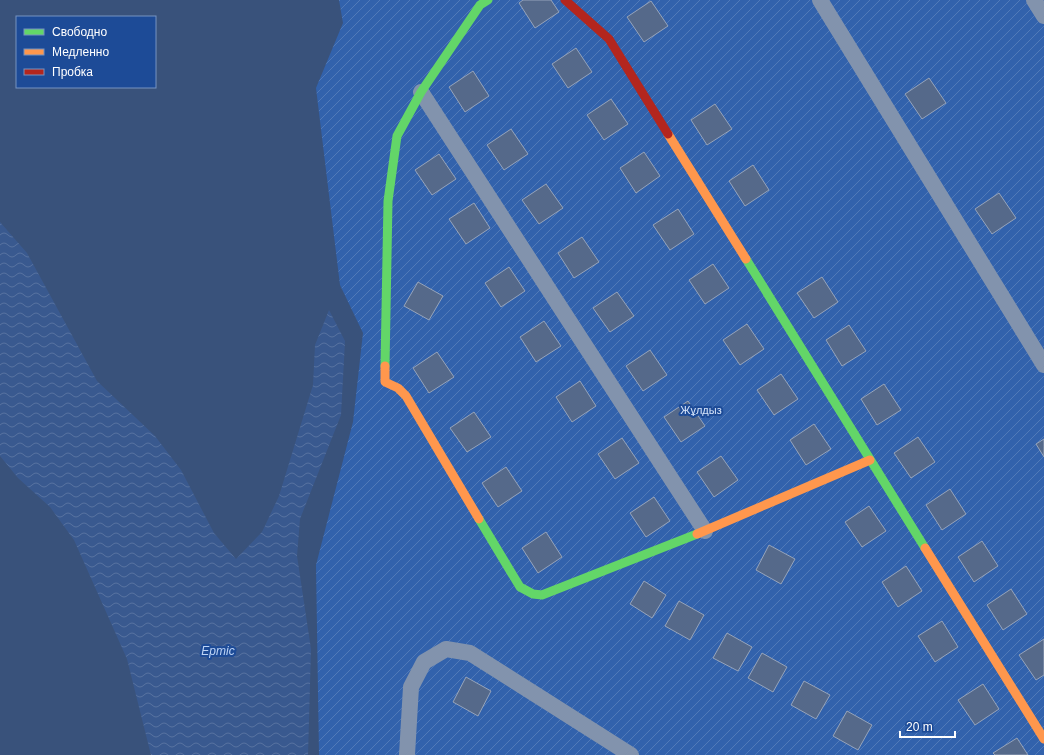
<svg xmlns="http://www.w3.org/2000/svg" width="1044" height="755" font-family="Helvetica,sans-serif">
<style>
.garden{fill:url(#garden-furrows)}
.water{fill:url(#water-waves)}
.building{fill:#55698a;stroke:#96a4bb}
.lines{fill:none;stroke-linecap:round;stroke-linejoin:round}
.street{stroke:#8293ad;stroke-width:16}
.fast{stroke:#63d668;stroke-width:9}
.slow{stroke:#ff974d;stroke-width:9}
.jam{stroke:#b3261e;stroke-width:9}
.labels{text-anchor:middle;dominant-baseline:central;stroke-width:4;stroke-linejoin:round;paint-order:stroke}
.park-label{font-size:11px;fill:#d7e5fb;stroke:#1d4b97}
.water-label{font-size:12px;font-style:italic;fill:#bdd4f6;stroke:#1d4b97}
</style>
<defs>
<pattern id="garden-furrows" width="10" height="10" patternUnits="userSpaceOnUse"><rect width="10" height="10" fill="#3262ac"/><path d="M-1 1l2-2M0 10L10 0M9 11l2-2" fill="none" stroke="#517ab8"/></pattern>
<pattern id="water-waves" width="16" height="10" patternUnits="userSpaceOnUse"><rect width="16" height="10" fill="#39598f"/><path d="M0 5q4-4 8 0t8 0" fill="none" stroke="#5772a0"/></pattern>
</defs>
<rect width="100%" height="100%" fill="#39527b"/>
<!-- garden -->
<polygon class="garden" points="339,0 1044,0 1044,755 319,755 316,565 353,422 363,333 340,285 316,88 343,23"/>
<!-- water -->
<polygon class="water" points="0,222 27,253 97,381 155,436 181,470 214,533 236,559 262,532 279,496 313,385 315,345 329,310 345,341 341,415 300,519 297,556 311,649 308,755 151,755 127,659 74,540 50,507 18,478 0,456"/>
<!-- building -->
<g class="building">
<polygon points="523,0 551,0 559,12 535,28 519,3"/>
<polygon points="651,1 668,26 644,42 627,17"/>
<polygon points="576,48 592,72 568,88 552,64"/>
<polygon points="473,71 489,96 465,112 449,87"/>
<polygon points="929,78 946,103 922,119 905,94"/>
<polygon points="611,99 628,124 604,140 587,115"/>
<polygon points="715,104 732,129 707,145 691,120"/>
<polygon points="511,129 528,154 504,170 487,145"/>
<polygon points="644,152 660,176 636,193 620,168"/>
<polygon points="439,154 456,179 432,195 415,170"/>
<polygon points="753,165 769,190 745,206 729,181"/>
<polygon points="546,184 563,208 539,224 522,200"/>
<polygon points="999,193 1016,218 992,234 975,209"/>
<polygon points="474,203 490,228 466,244 449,219"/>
<polygon points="678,209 694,234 670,250 653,225"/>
<polygon points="582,237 599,262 574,278 558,253"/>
<polygon points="713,264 729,288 705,304 689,280"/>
<polygon points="509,267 525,291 501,307 485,283"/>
<polygon points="822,277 838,302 814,318 797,293"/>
<polygon points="418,282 443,296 429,320 404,306"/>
<polygon points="617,292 634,316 610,332 593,308"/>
<polygon points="544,321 561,346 536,362 520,337"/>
<polygon points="747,324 764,349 740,365 723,340"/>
<polygon points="849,325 866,351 842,366 826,340"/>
<polygon points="650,350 667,375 643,391 626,366"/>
<polygon points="437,352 454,377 429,393 413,368"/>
<polygon points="781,374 798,399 774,415 757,390"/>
<polygon points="580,381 596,406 572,422 556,397"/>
<polygon points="884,384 901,410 877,425 861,399"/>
<polygon points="688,401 705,426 681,442 664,417"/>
<polygon points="474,412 491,437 467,452 450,428"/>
<polygon points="814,424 831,449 806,465 790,440"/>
<polygon points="918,437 935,462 911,478 894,453"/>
<polygon points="622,438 639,463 615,479 598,454"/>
<polygon points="1044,439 1044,457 1036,444"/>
<polygon points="721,456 738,480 714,497 697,472"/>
<polygon points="506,467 522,491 498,507 482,483"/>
<polygon points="950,489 966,514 942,530 926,505"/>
<polygon points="654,497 670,521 646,537 630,513"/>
<polygon points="869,506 886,531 862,547 845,522"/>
<polygon points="546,532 562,557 538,573 522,548"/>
<polygon points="982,541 998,566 974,582 958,557"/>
<polygon points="769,545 795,559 781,584 756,570"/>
<polygon points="906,566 922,591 898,607 882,582"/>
<polygon points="644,581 666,595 652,618 630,604"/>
<polygon points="1011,589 1027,614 1003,630 987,605"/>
<polygon points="679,601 704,615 690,640 665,626"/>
<polygon points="942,621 958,647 935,662 918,636"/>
<polygon points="727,633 752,647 738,671 713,658"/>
<polygon points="1044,639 1044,675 1036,680 1019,655"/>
<polygon points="762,653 787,667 773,692 748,678"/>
<polygon points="466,677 491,691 478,716 453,702"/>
<polygon points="804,681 830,695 816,719 791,705"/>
<polygon points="983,684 999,709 975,725 958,700"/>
<polygon points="847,711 872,725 858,750 833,736"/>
<polygon points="1017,738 1028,755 995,755 993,753"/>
</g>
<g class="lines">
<!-- street -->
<g class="street">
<polyline points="820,0 1044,365"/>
<polyline points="1034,0 1044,16"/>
<polyline points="421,92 705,531"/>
<polyline points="407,755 411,687 424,662 446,649 470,653 631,755"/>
</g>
<!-- fast -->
<g class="fast">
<polyline points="746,259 925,548"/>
<polyline points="385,366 388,201 397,136 421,92 480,5 488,0"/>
<polyline points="479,519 520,587 533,594 542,595 697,534"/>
</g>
<!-- slow -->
<g class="slow">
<polyline points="668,134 746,259"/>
<polyline points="385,366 385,382 398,388 406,396 479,519"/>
<polyline points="697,534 870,460"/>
<polyline points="925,548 1044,739"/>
</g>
<!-- jam -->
<polyline class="jam" points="565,0 609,39 668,134"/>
</g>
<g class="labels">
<!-- park labels -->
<g class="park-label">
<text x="701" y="410">Жұлдыз</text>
</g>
<!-- water labels -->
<g class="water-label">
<text x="218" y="651">Ертіс</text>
</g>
</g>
<!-- legend -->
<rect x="16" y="16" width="140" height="72" fill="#1d4b97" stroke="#7793c1"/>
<rect x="24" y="29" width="20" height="6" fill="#63d668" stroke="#7793c1"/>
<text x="52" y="36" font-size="12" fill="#ffffff">Свободно</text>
<rect x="24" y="49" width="20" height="6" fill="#ff974d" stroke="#7793c1"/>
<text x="52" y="56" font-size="12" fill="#ffffff">Медленно</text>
<rect x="24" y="69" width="20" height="6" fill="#b3261e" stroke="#7793c1"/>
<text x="52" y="76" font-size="12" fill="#ffffff">Пробка</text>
<!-- scale -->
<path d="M900 731v6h55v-6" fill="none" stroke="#ffffff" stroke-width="2"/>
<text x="906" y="731" font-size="12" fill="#ffffff" stroke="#1d4b97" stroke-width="3" paint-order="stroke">20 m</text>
</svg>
